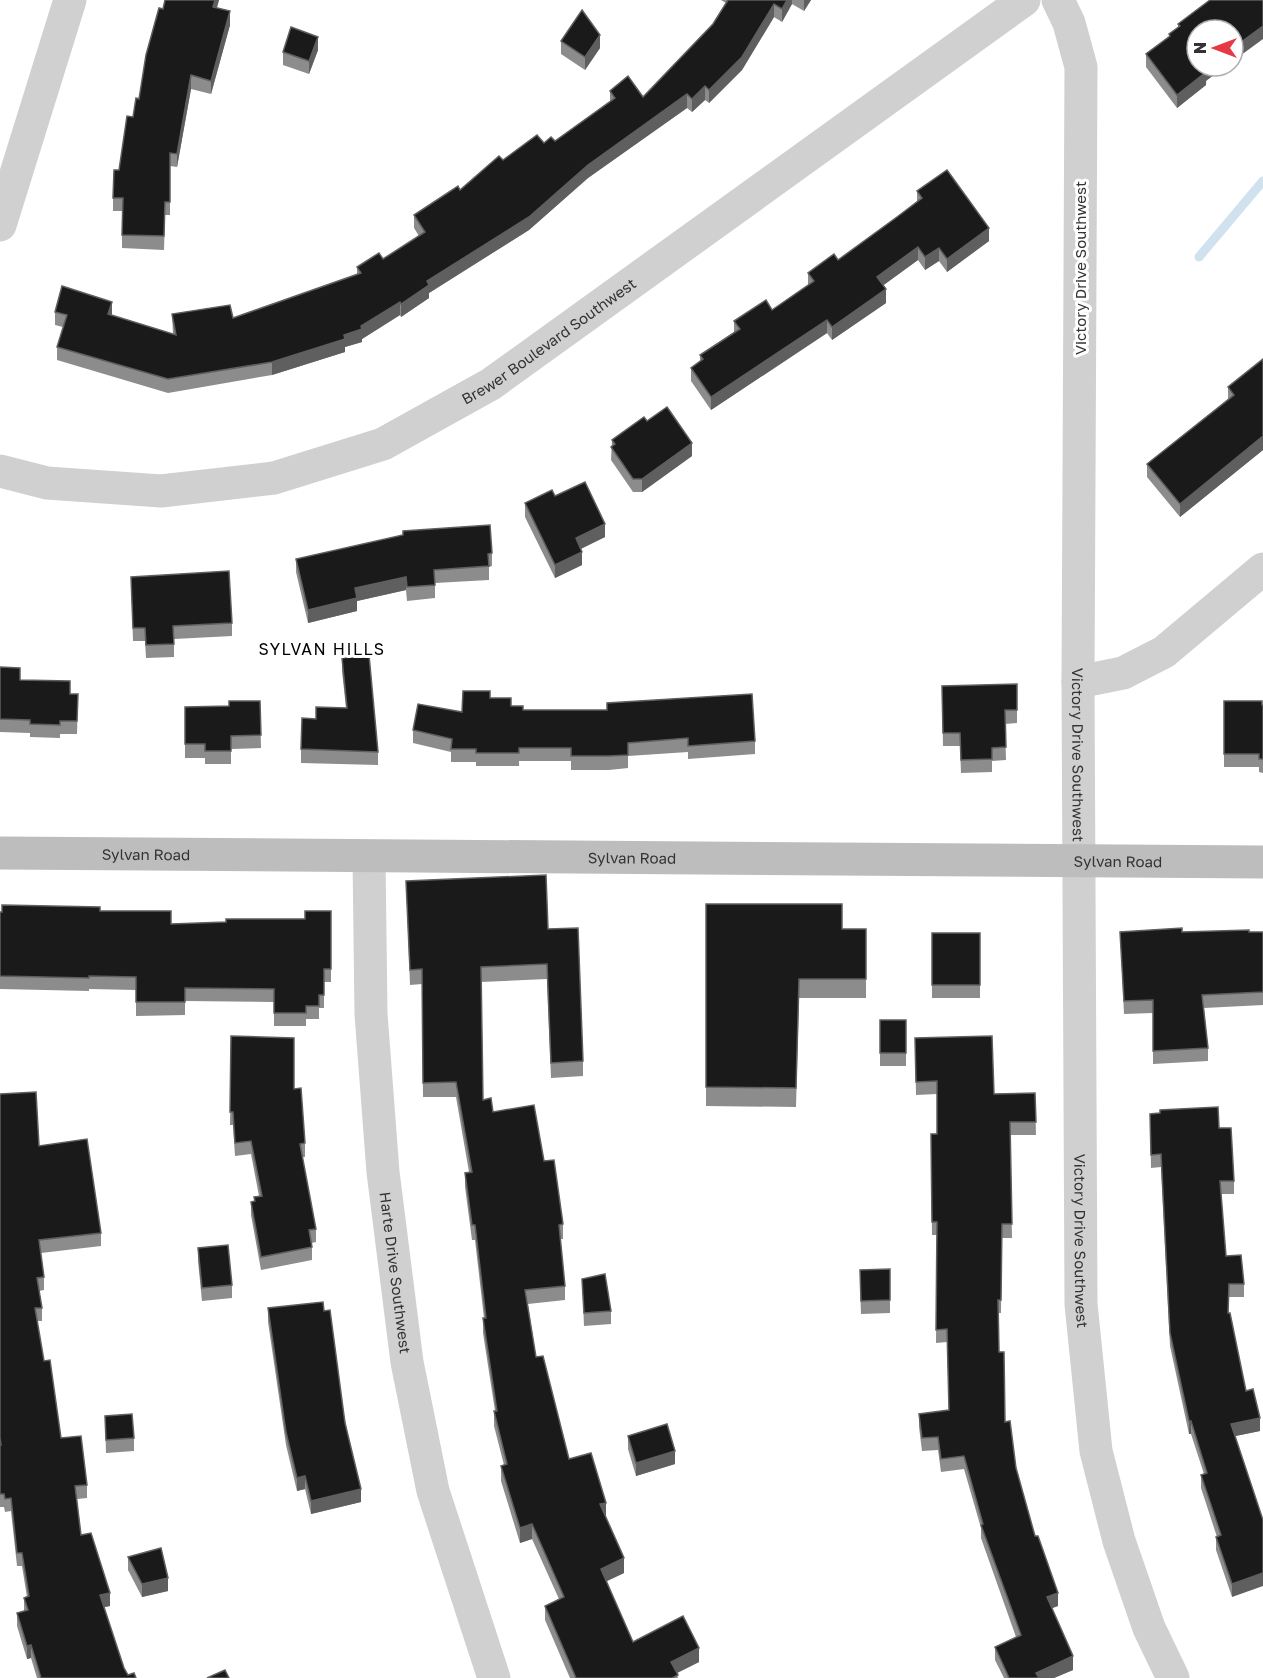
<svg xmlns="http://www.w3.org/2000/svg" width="1263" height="1678" font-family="'Golos Text',sans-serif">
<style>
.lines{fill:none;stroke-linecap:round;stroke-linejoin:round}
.stream{stroke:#cfe2ee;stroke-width:9}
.street{stroke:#d0d0d0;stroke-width:33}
.secondary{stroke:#bdbdbd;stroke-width:33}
.wall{fill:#8c8c8c}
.shaded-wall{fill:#5f5f5f}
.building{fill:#1a1a1a;stroke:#5f5f5f;stroke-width:1.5}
.labels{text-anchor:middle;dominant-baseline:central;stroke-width:6;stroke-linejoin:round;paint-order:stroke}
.street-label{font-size:15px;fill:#333;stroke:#fff}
.neighbourhood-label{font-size:16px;letter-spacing:1.5px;fill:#000;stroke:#fff}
</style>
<rect width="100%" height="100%" fill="#fff"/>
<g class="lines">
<!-- stream -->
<polyline class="stream" points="1199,257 1263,181"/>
<!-- street -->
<g class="street">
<path id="s1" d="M1058 0 1069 23 1081 67 1078 682 1081 1304 1096 1451 1119 1541 1149 1628 1173 1678"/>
<polyline points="0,225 70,0"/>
<path id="s2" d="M0 471 47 483 161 491 274 478 383 444 491 384 1024 0"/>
<polyline points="1078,682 1123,673 1164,652 1263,569"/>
<path id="s3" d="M369 857 371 1014 383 1172 407 1362 433 1491 494 1678"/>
</g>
<!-- secondary -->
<path class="secondary" id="s4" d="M0 853 1263 862"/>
</g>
<!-- wall -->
<g class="wall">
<polygon points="165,0 219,0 217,8 230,25 211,94 191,89 177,167 170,166 170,215 165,215 164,250 122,248 122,211 113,211 113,198 119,170"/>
<polygon points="721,0 811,0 804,11 792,4 782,22 774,17 742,70 709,103 705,100 692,112 687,108 588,178 529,230 429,293 429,298 401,317 400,315 362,339 362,342 345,347 345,352 272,375 168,393 57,360 57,347 63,327 55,325 55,312 112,315 173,334 172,314 233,318 357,274 357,267 383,259 419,236 414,228 414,215 460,190 503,160 544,143 555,141 610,101 610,91 643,97 713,24 726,3"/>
<polygon points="1210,0 1206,85 1177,108 1146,67 1146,54 1169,37 1169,34 1178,27 1178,24"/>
<polygon points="561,41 600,48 585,70 561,54"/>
<polygon points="318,50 309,74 283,65 283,52"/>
<polygon points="917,191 989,241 947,272 939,261 925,270 918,260 883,285 886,303 832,340 827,333 711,410 691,381 691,368 700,362 700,355 734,332 734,321 772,310 808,285 808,273 838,260 917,202"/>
<polygon points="1263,359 1263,450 1180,517 1147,477 1147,464 1228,399 1228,387"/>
<polygon points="647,421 692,456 642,492 633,492 611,460 612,440"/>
<polygon points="555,496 605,537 581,549 582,565 555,578 525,517 525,503"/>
<polygon points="492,553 492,566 489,567 489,580 435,583 435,598 407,601 406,590 357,601 357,611 308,623 296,572 296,559"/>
<polygon points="131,577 232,623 232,636 174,639 174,657 146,658 145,641 133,641"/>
<polygon points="342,658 378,752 378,765 301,763 301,749 316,719 346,708 342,671"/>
<polygon points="0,667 20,680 70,694 78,694 77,734 60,734 60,738 30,737 30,733 0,732"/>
<polygon points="1017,684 1017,723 1005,724 1006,760 992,761 992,772 961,773 960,746 943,746 942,686"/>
<polygon points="260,701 261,748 231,749 231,764 205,764 205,758 185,758 185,707 229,706"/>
<polygon points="1224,701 1263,705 1263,773 1259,772 1259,767 1224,767"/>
<polygon points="511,706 523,710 755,741 755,754 688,759 688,752 628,756 628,768 609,770 571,770 571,761 519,761 519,766 476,766 476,762 451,762 451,752 413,743 413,730 462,712"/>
<polygon points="406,881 548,929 583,1061 583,1076 551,1078 547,979 481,982 483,1100 493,1112 544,1161 563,1224 563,1239 560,1239 565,1286 565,1300 528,1304 536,1357 569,1459 606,1517 624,1573 606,1581 633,1642 699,1662 677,1673 678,1678 570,1678 545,1620 545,1606 559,1599 532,1539 520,1543 501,1481 501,1466 504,1465 494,1426 494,1411 495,1411 483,1333 483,1318 484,1318 475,1240 472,1240 465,1187 465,1173 469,1172 456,1097 423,1097 422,984 410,985"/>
<polygon points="706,904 842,929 866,929 866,998 799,998 796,1107 706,1106"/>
<polygon points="100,911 171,924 305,919 331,911 331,982 324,982 324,1008 319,1008 319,1019 306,1019 306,1026 274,1026 274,1002 185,1001 185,1015 136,1016 136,990 89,989 89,991 0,989 0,912"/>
<polygon points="1120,932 1263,932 1263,1005 1204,1008 1208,1048 1208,1061 1153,1064 1153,1013 1124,1014"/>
<rect x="932" y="933" width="48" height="65"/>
<rect x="880" y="1020" width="26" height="46"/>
<polygon points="231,1036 294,1089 305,1143 305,1157 302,1157 316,1229 316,1242 312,1243 312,1260 261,1270 251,1215 251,1202 254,1201 254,1197 259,1196 251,1154 235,1156 233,1125 230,1125"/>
<polygon points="915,1038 994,1094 1035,1093 1036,1135 1010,1135 1012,1238 1002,1238 1001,1313 998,1313 999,1352 1005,1422 1016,1468 1035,1536 1058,1606 1052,1608 1073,1670 1054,1678 1004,1678 995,1660 995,1647 1016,1637 981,1538 981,1528 964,1469 941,1472 938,1450 922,1451 919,1427 919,1414 949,1410 947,1342 936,1343 937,1235 932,1235 931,1134 937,1134 937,1094 916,1095"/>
<polygon points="0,1094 101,1233 101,1246 41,1253 44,1277 44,1290 39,1291 42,1308 42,1321 37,1321 44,1361 61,1438 87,1485 87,1498 77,1499 81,1535 110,1606 104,1607 124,1668 128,1675 136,1678 37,1678 31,1658 27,1659 17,1626 17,1613 24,1611 24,1598 27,1597 22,1566 17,1566 11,1511 5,1512 4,1507 0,1507"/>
<polygon points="1150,1114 1219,1128 1234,1181 1234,1194 1221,1194 1226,1256 1244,1284 1244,1297 1229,1297 1228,1313 1246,1391 1260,1431 1235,1436 1232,1597 1216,1550 1216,1537 1217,1537 1201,1488 1201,1475 1204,1474 1191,1434 1189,1434 1170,1346 1161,1167 1151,1168"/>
<polygon points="198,1248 232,1285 232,1298 202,1301 198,1261"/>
<polygon points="890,1269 890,1313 861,1314 860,1283"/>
<polygon points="582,1279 611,1311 611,1324 584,1326"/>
<polygon points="268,1308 324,1311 361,1502 311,1514 305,1489 297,1491 286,1445 268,1322"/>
<polygon points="105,1416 134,1438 134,1451 106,1453"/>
<polygon points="628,1436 675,1464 636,1476 628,1449"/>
<polygon points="128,1557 168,1591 142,1597 128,1570"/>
</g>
<!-- shaded-wall -->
<g class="shaded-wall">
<polygon points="215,0 219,0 213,20 213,7"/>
<polygon points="787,0 792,0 792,4 782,22 782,9"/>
<polygon points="804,0 811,0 804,11"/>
<polygon points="774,4 774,17 742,70 709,103 709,90"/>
<polygon points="230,11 230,25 211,94 211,81"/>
<polygon points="1263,26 1263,39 1233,61 1233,48"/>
<polygon points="600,35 600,48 585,70 585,57"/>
<polygon points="318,37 318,50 309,74 309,61"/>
<polygon points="1208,66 1226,66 1206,81 1206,85 1177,108 1177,95"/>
<polygon points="191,75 191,89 177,167 177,154"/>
<polygon points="705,86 705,100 692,112 692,99"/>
<polygon points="687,94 687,108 588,178 529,230 429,293 429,298 401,317 401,304 427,281"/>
<polygon points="989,228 989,241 947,272 947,259"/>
<polygon points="918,247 918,260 877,290 877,277"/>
<polygon points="939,248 939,261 925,270 925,257"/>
<polygon points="886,289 886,303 832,340 832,327"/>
<polygon points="112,302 112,315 108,314"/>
<polygon points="400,302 400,315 362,339 362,342 345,347 345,352 272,375 272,362 361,326"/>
<polygon points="827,320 827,333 711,410 711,397"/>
<polygon points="1263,436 1263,450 1180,517 1180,504"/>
<polygon points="692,443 692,456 642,492 642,479"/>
<polygon points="605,524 605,537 576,551 576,538"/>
<polygon points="582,552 582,565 555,578 555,565"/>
<polygon points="406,577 406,590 357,601 357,611 308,623 308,610 355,588"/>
<polygon points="1260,1418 1260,1431 1231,1437 1231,1424"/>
<rect x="1189" y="1421" width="2" height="13"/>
<polygon points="675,1451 675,1464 636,1476 636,1463"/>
<polygon points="305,1476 305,1489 297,1491 297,1478"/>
<polygon points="361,1489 361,1502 311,1514 311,1501"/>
<polygon points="606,1503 606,1517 600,1504"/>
<polygon points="532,1524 532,1539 520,1543 520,1528"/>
<polygon points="624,1558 624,1573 601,1584 601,1569"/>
<polygon points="1263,1573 1263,1586 1232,1597 1232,1584"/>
<polygon points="168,1578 168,1591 142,1597 142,1584"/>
<polygon points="110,1593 110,1606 100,1608 100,1595"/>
<polygon points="1058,1593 1058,1606 1047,1610 1047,1597"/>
<polygon points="31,1645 31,1658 27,1659 27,1646"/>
<polygon points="699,1648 699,1662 671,1676 671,1662"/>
<polygon points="1073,1656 1073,1670 1054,1678 1036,1678 1036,1673"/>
</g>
<!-- building -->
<g class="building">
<polygon points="165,0 215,0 213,7 230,11 211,81 191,75 177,154 170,153 170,202 165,202 164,236 122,235 123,198 113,198 114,170 119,170 127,116 133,117 136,98 139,99 146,55 159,8 163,9"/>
<polygon points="728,0 787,0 782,9 774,4 742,57 709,90 705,86 692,99 687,94 588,165 529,217 427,281 429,285 401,304 400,302 361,326 362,329 344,335 345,339 272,362 168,379 57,347 67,315 55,312 62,286 112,302 108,314 176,335 172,314 230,305 233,318 361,273 357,267 379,253 383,259 425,232 414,215 458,186 460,190 499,156 503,160 537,135 544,143 551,137 555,141 615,98 610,91 628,76 643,97 713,24"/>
<polygon points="1210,0 1263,0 1263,26 1233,48 1233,30 1197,30 1197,66 1208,66 1204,69 1206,72 1177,95 1146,54 1170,36 1169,34 1180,26 1178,24"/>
<polygon points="582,10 600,35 585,57 561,41"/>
<polygon points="291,27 318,37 309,61 283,52"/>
<polygon points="947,170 989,228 947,259 939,248 925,257 918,247 877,277 886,289 832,327 827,320 711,397 691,368 703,359 700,355 740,329 734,321 766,300 772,310 814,281 808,273 834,254 838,260 897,217 922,198 917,191"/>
<polygon points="1263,359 1263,436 1180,504 1147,464 1234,395 1228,387"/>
<polygon points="667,407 692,443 642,479 633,479 611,447 615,444 612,440 644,417 647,421"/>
<polygon points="585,482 605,524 576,538 582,552 555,565 525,503 552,490 555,496"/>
<polygon points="490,525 492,553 488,554 489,566 434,570 435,585 407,587 406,577 355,588 357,598 308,610 296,559 403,535 403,531"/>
<polygon points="229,571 232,623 173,626 174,644 146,645 145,628 133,628 131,577"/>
<polygon points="369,655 378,752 301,749 302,718 316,719 316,707 347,708 342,658"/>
<polygon points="0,667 20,668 20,680 70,681 70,694 78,694 77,721 60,721 60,725 30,724 30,720 0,719"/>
<polygon points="1017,684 1017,710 1005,710 1006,747 992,748 992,759 961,760 960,733 943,733 942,686"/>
<polygon points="463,691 490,691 490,698 511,698 511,706 523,706 523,710 607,710 607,703 752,694 755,741 688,746 688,738 628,743 628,755 609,756 571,756 571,748 519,748 519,753 476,753 476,749 451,749 452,739 413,730 418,704 462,712"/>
<polygon points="229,701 260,701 261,735 231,736 231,751 205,751 205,744 185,744 185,707 229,706"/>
<polygon points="1224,701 1262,701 1262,705 1263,705 1263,759 1259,759 1259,754 1224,754"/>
<polygon points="546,875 548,929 578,928 583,1061 551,1063 547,964 481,967 483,1100 491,1098 493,1112 534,1105 544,1161 554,1160 563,1224 559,1225 565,1286 525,1290 536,1357 543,1356 569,1459 591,1453 606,1503 600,1504 624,1558 601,1569 633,1642 683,1616 699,1648 671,1662 678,1675 672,1678 576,1678 545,1606 564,1597 532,1524 520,1528 501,1466 507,1464 494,1411 497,1411 483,1318 486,1318 475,1225 472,1225 465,1173 472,1172 456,1082 423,1083 422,969 410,970 406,881"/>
<polygon points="706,904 842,904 842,929 866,929 866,979 799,979 796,1088 706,1087"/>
<polygon points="2,905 100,907 100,911 171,911 171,924 226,922 226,919 305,919 305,911 331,911 331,969 324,969 324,995 319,995 319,1006 306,1006 306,1013 274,1013 274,989 185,988 185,1002 136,1002 136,977 89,976 89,978 0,976 0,912 2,912"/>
<polygon points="1182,928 1182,932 1249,930 1249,932 1263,932 1263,992 1202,995 1208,1048 1153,1051 1153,1000 1124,1001 1120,932"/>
<rect x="932" y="933" width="48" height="52"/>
<rect x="880" y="1020" width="26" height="33"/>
<polygon points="231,1036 294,1038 294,1089 301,1088 305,1143 300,1144 316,1229 309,1230 312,1247 261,1257 251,1202 255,1201 254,1197 262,1196 251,1141 235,1143 233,1112 230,1112"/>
<polygon points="992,1036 994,1094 1035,1093 1036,1122 1010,1122 1012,1224 1002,1224 1001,1300 998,1300 999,1352 1004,1352 1005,1422 1010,1421 1016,1468 1035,1536 1038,1536 1058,1593 1047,1597 1073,1656 1036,1673 1039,1678 1009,1678 995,1647 1021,1635 981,1525 983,1524 964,1456 941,1459 938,1437 922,1438 919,1414 949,1410 947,1329 936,1330 937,1222 932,1222 931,1134 937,1134 937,1081 916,1082 915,1038"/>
<polygon points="36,1092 39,1146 87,1139 101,1233 39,1240 44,1277 37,1278 42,1308 35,1308 44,1361 50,1360 61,1438 81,1436 87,1485 75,1486 81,1535 91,1533 110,1593 100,1595 124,1668 128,1675 134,1673 136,1678 41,1678 31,1645 27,1646 17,1613 28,1610 24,1598 29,1596 22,1553 17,1553 11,1498 5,1499 4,1494 0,1494 0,1445 1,1445 0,1438 0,1094"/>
<polygon points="1218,1107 1219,1128 1231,1128 1234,1181 1220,1181 1226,1256 1241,1255 1244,1284 1229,1284 1228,1313 1230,1313 1246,1391 1253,1389 1260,1418 1231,1424 1263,1520 1263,1573 1232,1584 1216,1537 1221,1535 1201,1475 1207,1473 1191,1421 1189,1421 1170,1333 1161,1154 1151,1155 1150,1114 1160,1113 1160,1110"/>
<polygon points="228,1245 232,1285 202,1288 198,1248"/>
<polygon points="890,1269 890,1300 861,1301 860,1270"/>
<polygon points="605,1274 611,1311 584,1313 582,1279"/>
<polygon points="323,1302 324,1311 330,1310 345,1423 361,1489 311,1501 305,1476 297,1478 286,1432 268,1308"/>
<polygon points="132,1414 134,1438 106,1440 105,1416"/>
<polygon points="667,1424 675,1451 636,1463 628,1436"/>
<polygon points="161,1548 168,1578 142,1584 128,1557"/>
<polygon points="225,1670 229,1678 207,1678"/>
</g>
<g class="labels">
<!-- street labels -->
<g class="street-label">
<text transform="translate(1080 268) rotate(-90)">Victory Drive Southwest</text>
<text stroke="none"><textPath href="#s2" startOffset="586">Brewer Boulevard Southwest</textPath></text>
<text stroke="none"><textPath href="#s1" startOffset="759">Victory Drive Southwest</textPath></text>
<text stroke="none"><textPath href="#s4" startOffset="146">Sylvan Road</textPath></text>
<text stroke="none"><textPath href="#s4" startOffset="632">Sylvan Road</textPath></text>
<text stroke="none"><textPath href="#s4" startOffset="1118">Sylvan Road</textPath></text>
<text stroke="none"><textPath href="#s1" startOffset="1245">Victory Drive Southwest</textPath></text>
<text stroke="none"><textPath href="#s3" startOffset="417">Harte Drive Southwest</textPath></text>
</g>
<!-- neighbourhood labels -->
<g class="neighbourhood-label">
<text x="322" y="649">SYLVAN HILLS</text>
</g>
</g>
<!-- north arrow -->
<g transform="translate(1215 48) rotate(270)"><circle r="28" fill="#ffffff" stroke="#adadad" stroke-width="1.5"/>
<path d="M0-4.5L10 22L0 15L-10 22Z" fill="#e63946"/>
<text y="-9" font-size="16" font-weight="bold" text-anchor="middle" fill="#333333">N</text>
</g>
</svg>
